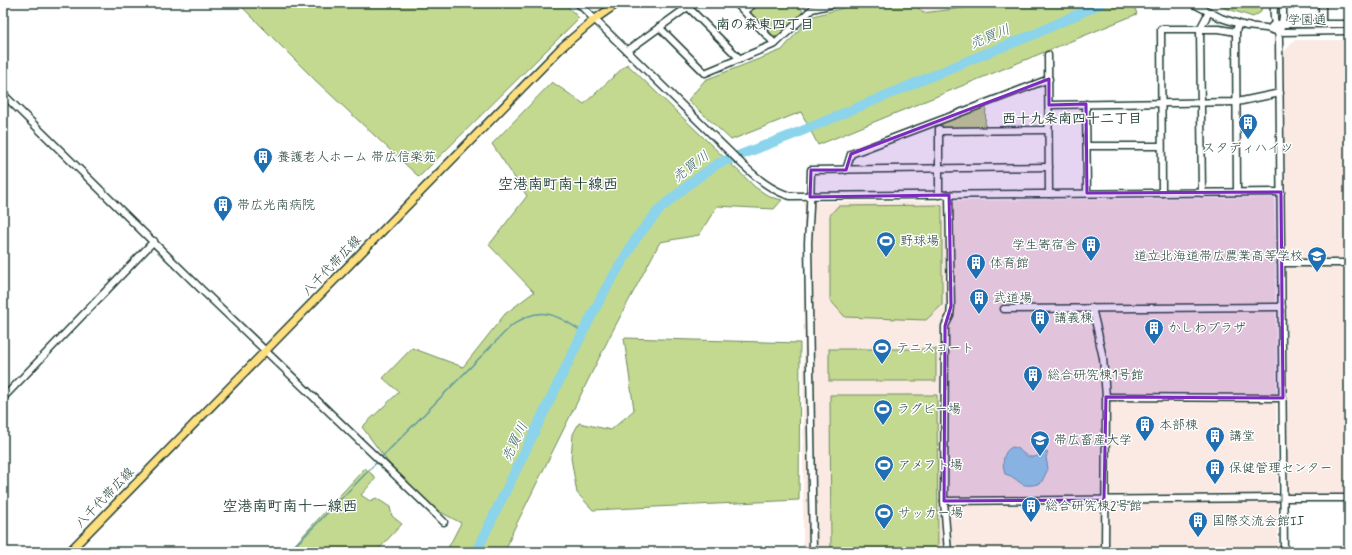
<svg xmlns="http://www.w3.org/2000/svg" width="1352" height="555" font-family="Mynerve,'Klee One',sans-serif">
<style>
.built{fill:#faeae3}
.green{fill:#c3d98f;stroke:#718b62}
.water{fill:#8bd4ec;stroke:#6098a2}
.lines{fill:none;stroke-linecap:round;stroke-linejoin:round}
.stream{stroke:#6098a2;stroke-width:1.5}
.river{stroke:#8bd4ec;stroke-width:10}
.minor-casing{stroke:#1f3d34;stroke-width:9}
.major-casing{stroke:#1f3d34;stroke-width:10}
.minor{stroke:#fff;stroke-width:6}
.major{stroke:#fedf80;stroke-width:7}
.marked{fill:#7b2cbf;fill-opacity:0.2;stroke:#7b2cbf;stroke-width:3;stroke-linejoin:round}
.labels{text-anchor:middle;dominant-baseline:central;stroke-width:3;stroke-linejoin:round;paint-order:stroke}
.street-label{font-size:13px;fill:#1f3d34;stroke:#fff}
.poi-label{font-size:13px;fill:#1f3d34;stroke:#fff;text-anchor:start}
.neighbourhood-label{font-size:14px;font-weight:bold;fill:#1f3d34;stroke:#fff}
.water-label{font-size:14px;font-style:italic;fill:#3a6362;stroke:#fff}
.quarter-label{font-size:15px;font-weight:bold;fill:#1f3d34;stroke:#fff}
</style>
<rect width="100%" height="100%" fill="#fff"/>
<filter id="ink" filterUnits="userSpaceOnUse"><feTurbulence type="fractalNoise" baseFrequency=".025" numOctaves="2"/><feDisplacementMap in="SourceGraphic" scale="8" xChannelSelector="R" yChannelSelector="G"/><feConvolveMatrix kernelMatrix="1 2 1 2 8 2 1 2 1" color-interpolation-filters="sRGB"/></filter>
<g filter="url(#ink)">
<!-- built -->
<g class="built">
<polygon points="914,3 985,3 978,6 923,13"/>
<polygon points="1295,40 1349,40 1349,495 1291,496 1288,493 1284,52"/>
<polygon points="1274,198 1278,552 803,552 804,202"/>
</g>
<!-- green -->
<g class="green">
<polygon points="238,3 564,3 579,18 419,177 315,80"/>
<polygon points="760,3 795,3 804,12 779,37 775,37 751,14 752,9"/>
<polygon points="861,3 914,3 923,13 978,6 985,3 1133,3 1137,14 818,145 801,112 731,140 688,100 705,80 782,50 810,17"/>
<polygon points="1213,3 1261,3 1261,12 1253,17 1225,8"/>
<polygon points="627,64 755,187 770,197 782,200 774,209 717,206 699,235 660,242 611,334 513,531 505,552 446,552 461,523 433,508 388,462 362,427 399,392 383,378 412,348 463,367 505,314 534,292 489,245 527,196 492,144 552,82 584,104"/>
<polygon points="986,106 985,128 944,128 942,126 943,122"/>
<polygon points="942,205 942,305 926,320 845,317 830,300 830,215 838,206"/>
<polygon points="624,338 800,343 799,500 593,510 577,493 571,458 573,434 579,423 611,430 634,410"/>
<rect x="829" y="349" width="107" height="32"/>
<polygon points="830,395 937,395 938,552 831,552"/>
<polygon points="365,468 376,478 361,495 370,501 376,498 390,507 392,516 402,524 376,552 288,552"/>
</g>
<!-- water -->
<path class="water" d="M1013 447C1020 448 1025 458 1033 457 1038 457 1041 453 1046 452L1048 453 1046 457 1048 469 1041 483C1018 490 1022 479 1005 474 1002 465 1002 450 1013 447Z"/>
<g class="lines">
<!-- stream -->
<g class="stream">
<path d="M380 459 511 326C541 304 554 314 583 332"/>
<polyline points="289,552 377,462"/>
</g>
<!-- river -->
<polyline class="river" points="476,552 583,332 605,290 637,237 659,210 669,201 692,182 717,164 797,133 977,57 1035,34 1102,3"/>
<defs>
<g id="minor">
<path d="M578 3 743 165C758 179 771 190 790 196L1281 192"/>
<polyline points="684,3 740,59"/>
<polyline points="736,3 775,44"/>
<polyline points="1192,3 1221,18 1246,26 1266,28 1279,32 1349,31"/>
<path d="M1274 3C1274 10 1273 17 1275 23 1276 29 1279 33 1279 39L1284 552"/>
<polyline points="744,11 755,3"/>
<polyline points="1322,24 1322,3"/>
<polyline points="1272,26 1275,24 1349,24"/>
<polyline points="659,27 705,73 775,44 812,9 838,3"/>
<polyline points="1281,27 1283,17 1283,3"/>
<polyline points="627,51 693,3"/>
<polyline points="1048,55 1049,194"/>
<polyline points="3,94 203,291 444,522"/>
<polyline points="1086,104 1087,193"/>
<polyline points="1049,105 1237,102 1280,93"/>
<polyline points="939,129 939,195"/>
<polyline points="940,131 1048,130"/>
<polyline points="1087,146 1161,146"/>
<polyline points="846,170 851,154 1049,79"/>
<polyline points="1237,192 1236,32 1238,24"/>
<polyline points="1162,193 1161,29 1219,29 1236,32"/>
<polyline points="1202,193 1200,29 1209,12"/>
<polyline points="1281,263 1349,263"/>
<polyline points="1092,308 1099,337"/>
<polyline points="1004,309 1282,307"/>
<polyline points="1099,340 1103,358 1106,397 1105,552"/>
<polyline points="1106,397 1283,398"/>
<polyline points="3,398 154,241"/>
<polyline points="1284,498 1349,498"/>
<polyline points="944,501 1277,498"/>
<polyline points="813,552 808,243 810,207 811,170 1049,167"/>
<polyline points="948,552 944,501 945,340 945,326 950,316 951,306 949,195"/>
</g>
<polyline id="major" points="69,552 562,47 595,19 618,3"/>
</defs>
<!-- minor casing -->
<use href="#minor" class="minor-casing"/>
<!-- major casing -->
<use href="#major" class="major-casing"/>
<!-- minor -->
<use href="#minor" class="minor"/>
<!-- major -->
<use href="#major" class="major"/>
</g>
</g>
<!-- marked area -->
<path class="marked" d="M1049 79V105L1086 104 1087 193 1281 192 1283 398 1106 397 1104 500 944 501 945 326 951 306 949 195 810 197 811 170H846L851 154Z"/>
<!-- icons -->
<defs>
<symbol id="building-pin" viewBox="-11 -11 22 30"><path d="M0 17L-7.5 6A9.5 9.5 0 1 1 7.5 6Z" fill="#1f6fb2" stroke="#fff"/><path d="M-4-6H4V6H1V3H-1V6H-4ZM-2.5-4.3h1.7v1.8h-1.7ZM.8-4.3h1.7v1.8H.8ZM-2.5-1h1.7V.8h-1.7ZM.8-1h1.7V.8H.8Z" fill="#fff"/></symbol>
<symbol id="stadium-pin" viewBox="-11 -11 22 30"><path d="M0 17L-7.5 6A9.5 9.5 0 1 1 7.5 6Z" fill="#1f6fb2" stroke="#fff"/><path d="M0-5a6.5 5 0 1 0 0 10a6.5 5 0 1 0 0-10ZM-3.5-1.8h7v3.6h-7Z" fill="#fff"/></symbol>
<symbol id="school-pin" viewBox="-11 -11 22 30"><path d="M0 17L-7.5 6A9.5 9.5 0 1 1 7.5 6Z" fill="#1f6fb2" stroke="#fff"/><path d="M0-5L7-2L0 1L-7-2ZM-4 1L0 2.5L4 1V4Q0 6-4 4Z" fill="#fff"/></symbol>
<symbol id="university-pin" viewBox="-11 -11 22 30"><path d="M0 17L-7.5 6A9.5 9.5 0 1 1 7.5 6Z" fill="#1f6fb2" stroke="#fff"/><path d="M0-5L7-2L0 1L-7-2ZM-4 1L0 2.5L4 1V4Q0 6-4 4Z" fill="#fff"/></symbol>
</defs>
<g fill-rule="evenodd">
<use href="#building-pin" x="1237" y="112" width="22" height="30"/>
<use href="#building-pin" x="252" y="146" width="22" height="30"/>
<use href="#building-pin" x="212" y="194" width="22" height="30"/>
<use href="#stadium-pin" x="875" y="230" width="22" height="30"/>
<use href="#building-pin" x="1080" y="234" width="22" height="30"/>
<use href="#school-pin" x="1306" y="245" width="22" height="30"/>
<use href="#building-pin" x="965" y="252" width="22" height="30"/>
<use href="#building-pin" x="968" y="287" width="22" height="30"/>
<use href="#building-pin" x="1029" y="307" width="22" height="30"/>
<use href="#building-pin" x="1143" y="317" width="22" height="30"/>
<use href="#stadium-pin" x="871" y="337" width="22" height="30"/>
<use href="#building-pin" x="1022" y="364" width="22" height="30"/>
<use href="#stadium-pin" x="872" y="398" width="22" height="30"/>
<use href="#building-pin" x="1134" y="414" width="22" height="30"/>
<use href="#building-pin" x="1204" y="425" width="22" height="30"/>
<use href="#university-pin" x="1029" y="429" width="22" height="30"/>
<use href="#stadium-pin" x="873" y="454" width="22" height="30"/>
<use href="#building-pin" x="1204" y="457" width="22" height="30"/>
<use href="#building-pin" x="1020" y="495" width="22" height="30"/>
<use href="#stadium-pin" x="873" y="502" width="22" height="30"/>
<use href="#building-pin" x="1187" y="510" width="22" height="30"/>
</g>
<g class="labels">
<!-- street labels -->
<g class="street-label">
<text x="1307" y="20">学園通</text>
<text transform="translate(332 266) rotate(-46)">八千代帯広線</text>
<text transform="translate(105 498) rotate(-46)">八千代帯広線</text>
</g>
<!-- poi labels -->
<g class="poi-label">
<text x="1248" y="148" text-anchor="middle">スタディハイツ</text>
<text x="277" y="157">養護老人ホーム 帯広信楽苑</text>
<text x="237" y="205">帯広光南病院</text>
<text x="900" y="241">野球場</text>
<text x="1077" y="245" text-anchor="end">学生寄宿舎</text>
<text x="1303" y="256" text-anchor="end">道立北海道帯広農業高等学校</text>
<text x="990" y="263">体育館</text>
<text x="993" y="298">武道場</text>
<text x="1054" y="318">講義棟</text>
<text x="1168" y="328">かしわプラザ</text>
<text x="896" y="348">テニスコート</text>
<text x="1047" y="375">総合研究棟1号館</text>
<text x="897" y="409">ラグビー場</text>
<text x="1159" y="425">本部棟</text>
<text x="1229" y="436">講堂</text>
<text x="1054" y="440">帯広畜産大学</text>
<text x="898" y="465">アメフト場</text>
<text x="1229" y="468">保健管理センター</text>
<text x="1045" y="506">総合研究棟2号館</text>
<text x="898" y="513">サッカー場</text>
<text x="1212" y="521">国際交流会館II</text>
</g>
<!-- neighbourhood labels -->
<g class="neighbourhood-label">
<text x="765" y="25">南の森東四丁目</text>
<text x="1072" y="119">西十九条南四十二丁目</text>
</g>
<!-- water labels -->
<g class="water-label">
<text transform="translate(990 37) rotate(-22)">売買川</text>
<text transform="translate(691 167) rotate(-37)">売買川</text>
<text transform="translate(515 442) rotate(-64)">売買川</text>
</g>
<!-- quarter labels -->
<g class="quarter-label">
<text x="558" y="185">空港南町南十線西</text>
<text x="290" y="507">空港南町南十一線西</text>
</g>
</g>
<!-- margin -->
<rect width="1352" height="555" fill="none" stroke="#fff" stroke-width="16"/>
<rect x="8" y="8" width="1336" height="539" fill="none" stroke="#1f3d34" stroke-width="1.5" filter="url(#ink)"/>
</svg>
